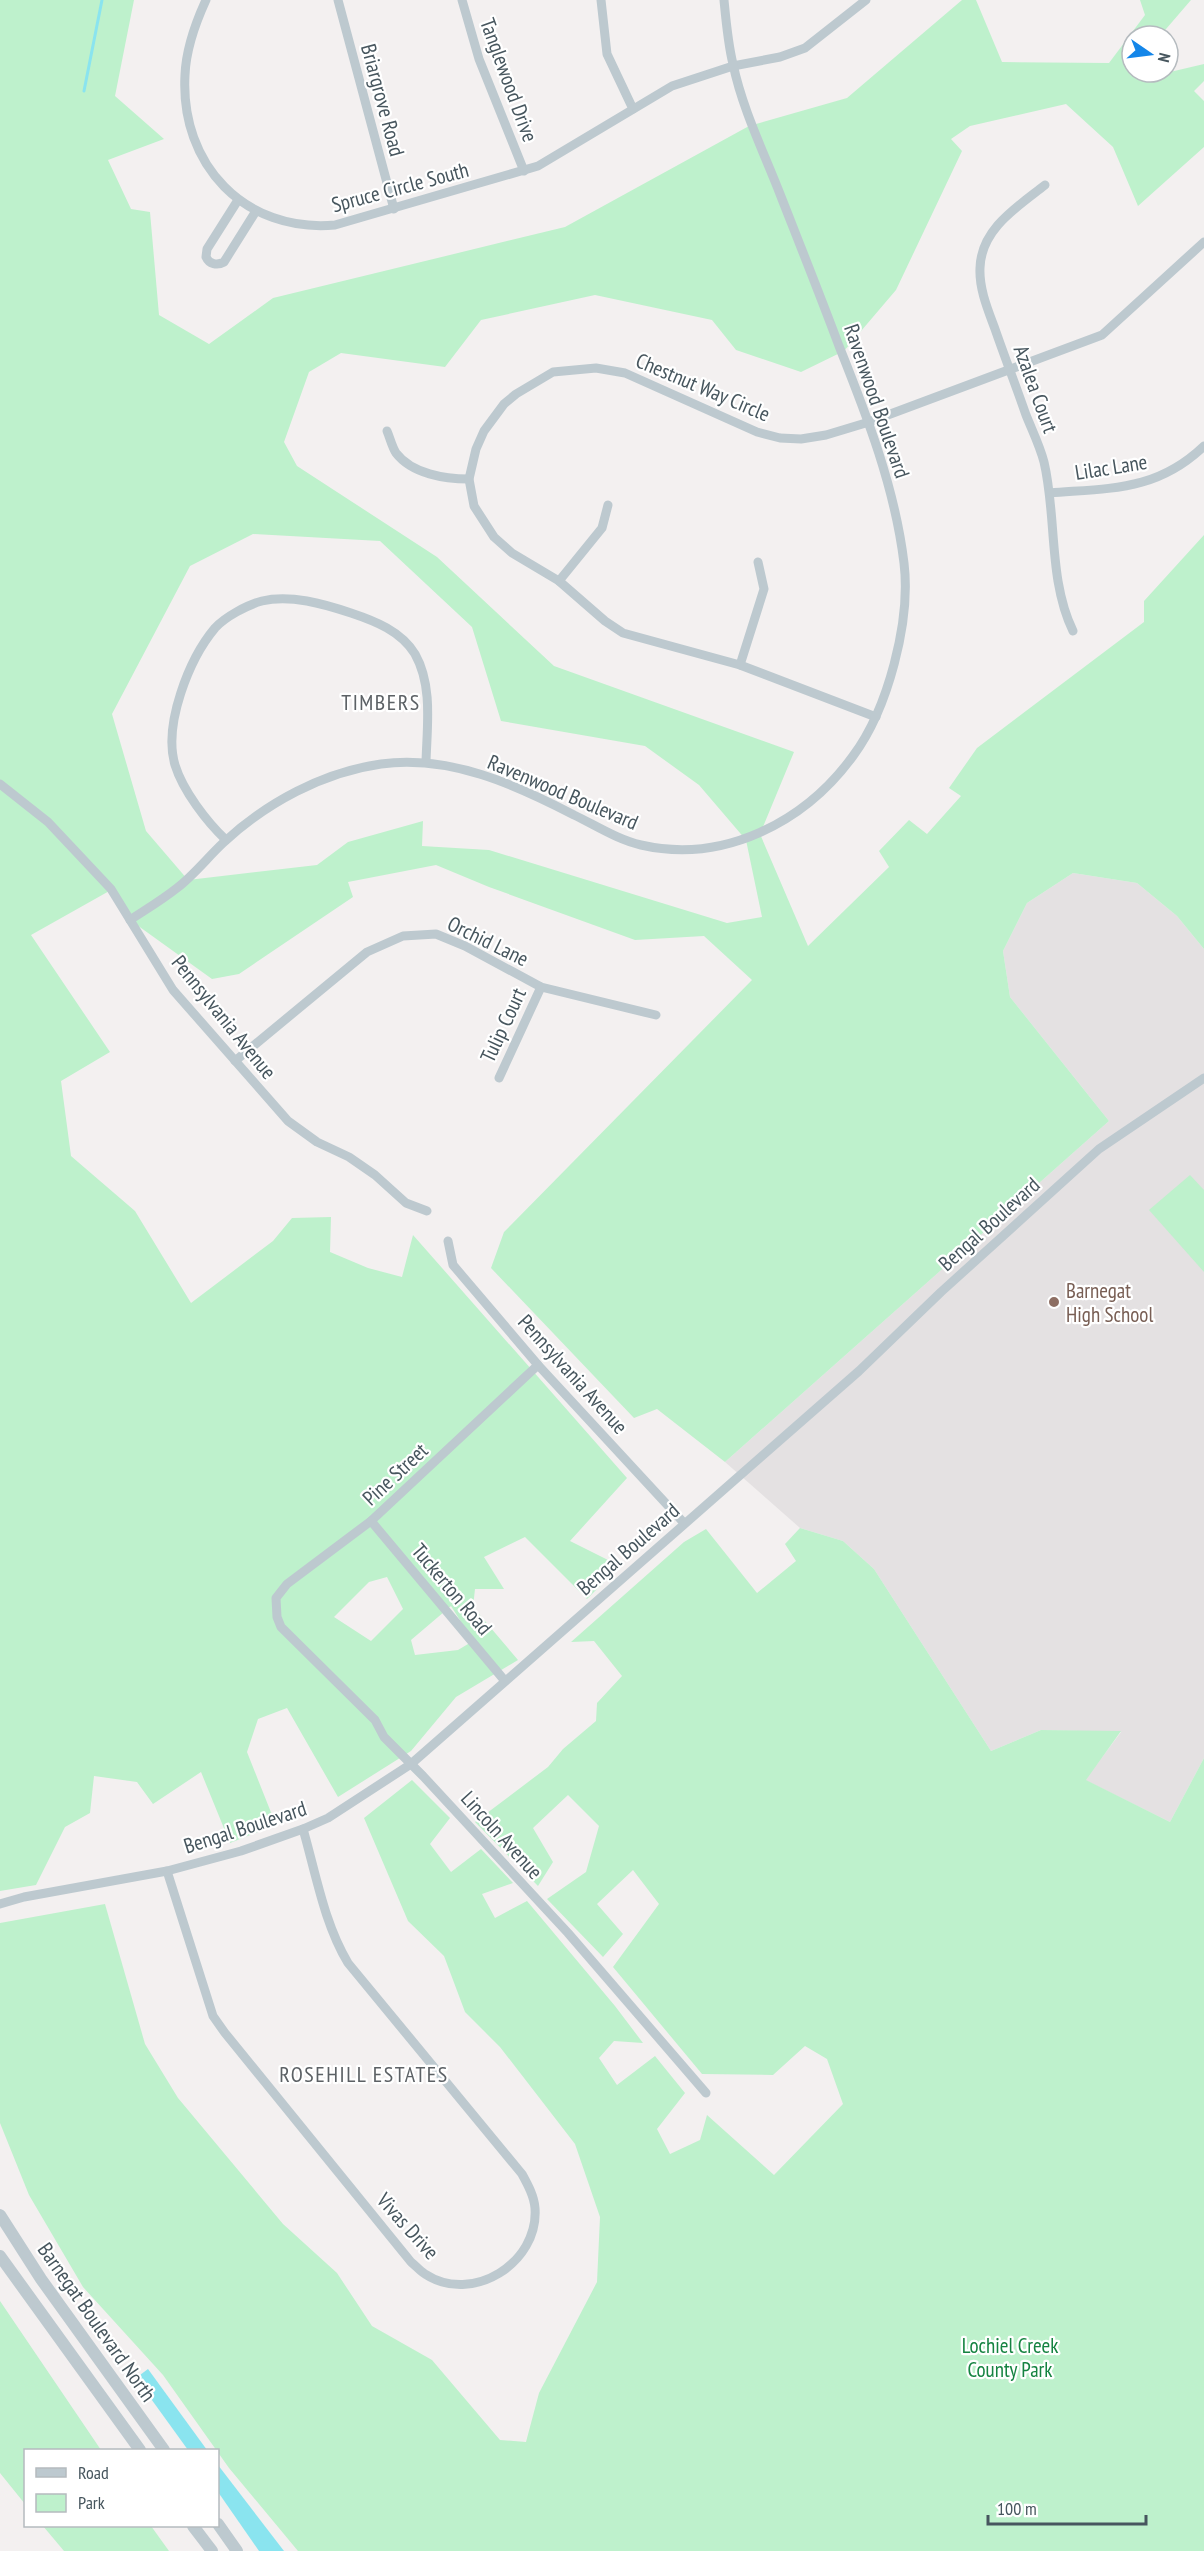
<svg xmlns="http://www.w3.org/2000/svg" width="1204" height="2551" font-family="'PT Sans Narrow',sans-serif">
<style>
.education{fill:#e4e1e2}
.green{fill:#bef1cc;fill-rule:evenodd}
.water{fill:#8ae4ef}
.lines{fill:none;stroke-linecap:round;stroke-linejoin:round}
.stream{stroke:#8ae4ef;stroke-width:3}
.minor{stroke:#bdc9cf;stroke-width:9}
.tertiary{stroke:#bdc9cf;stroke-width:12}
.education-dot{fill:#8d6e63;stroke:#fff;stroke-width:2}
.labels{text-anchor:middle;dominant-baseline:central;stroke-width:4.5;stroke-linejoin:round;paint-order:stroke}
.street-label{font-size:21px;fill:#47565e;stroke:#fff}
.education-label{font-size:21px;fill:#785e54;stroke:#fff;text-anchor:start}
.park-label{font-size:21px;fill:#158341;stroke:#fff}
.neighbourhood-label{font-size:22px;letter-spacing:1.5px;fill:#5c6165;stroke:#fff}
</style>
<rect width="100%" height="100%" fill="#f3f0f0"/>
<!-- education -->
<polygon class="education" points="1073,873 1137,883 1177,916 1204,949 1204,1758 1170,1822 1085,1780 1121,1732 1041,1730 991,1751 874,1569 843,1541 800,1528 725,1462 1109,1121 1010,997 1003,951 1027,903"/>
<!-- green -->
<g class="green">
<path d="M0 0H134L115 96 164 139 108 160 131 209 150 212 159 315 209 344 273 298 565 227 749 126 847 98 962 0H976L1002 62 1109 63 1145 15 1140 0H1191L1160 36H1132V72H1168V64L1170 72 1204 64V81L1194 91 1204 101V147L1138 206 1113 147 1066 104 970 126 951 139 962 151 896 290 844 351 801 372 736 350 712 320 595 295 481 320 445 367 341 353 309 372 284 442 297 466 437 557 554 666 794 752 760 834 808 946 889 867 879 851 909 820 927 834 961 796 949 788 977 748 1144 622V601L1204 535V949L1177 916 1137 883 1073 873 1027 903 1003 951 1010 997 1109 1121 725 1462 657 1409 634 1418 491 1268 504 1232 752 980 704 936 635 940 489 887 436 865 348 882 353 897 239 974 212 979 130 920 111 890 31 935 110 1052 61 1081 71 1156 135 1211 191 1303 273 1241 292 1218 331 1217 330 1252 368 1268 402 1277 413 1235 627 1478 570 1541 620 1566 587 1599 525 1537 484 1557 504 1589H475L473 1607 518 1660 456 1697 411 1751 338 1797 287 1708 258 1719 247 1752 276 1825 230 1843 201 1772 153 1804 137 1782 94 1776 90 1813 65 1827 36 1885 0 1891ZM253 534 380 541 472 627 501 721 645 746 699 785 746 840 762 917 727 923 489 850 422 846 423 821 348 842 317 865 188 880 146 831 112 714 190 566ZM387 1577 403 1609 371 1641 334 1617 369 1582ZM451 1606 473 1641 458 1650 415 1655 411 1640Z"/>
<polygon points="1190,1175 1204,1190 1204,1272 1149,1210"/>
<polygon points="800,1528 843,1541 874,1569 991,1751 1041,1730 1121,1731 1086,1780 1170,1822 1204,1758 1204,2551 298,2551 229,2468 163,2375 83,2287 29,2195 0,2123 0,1923 105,1904 145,2044 178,2098 283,2224 337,2273 372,2326 432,2360 500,2440 526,2442 539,2393 597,2282 600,2217 575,2144 500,2047 465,2012 444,1956 408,1921 364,1818 412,1780 450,1818 430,1844 451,1872 481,1849 513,1883 482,1894 495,1918 527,1901 615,2006 643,2043 614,2041 599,2058 617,2085 655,2056 685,2093 657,2129 670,2154 700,2140 707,2115 774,2175 843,2104 827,2059 805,2046 773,2075 702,2074 613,1967 659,1904 633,1870 597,1904 623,1934 603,1957 547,1899 586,1872 599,1826 568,1795 533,1828 553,1862 538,1886 475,1822 548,1767 563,1749 596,1721 597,1703 622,1676 594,1641 571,1642 684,1542 706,1529 757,1593 796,1561 785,1544"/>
<polygon points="0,2301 101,2450 26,2450 25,2504 0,2473"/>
<polygon points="43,2526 151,2526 169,2551 64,2551"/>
</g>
<!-- water -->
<g class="water">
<polygon points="148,2369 207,2450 188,2450 136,2378"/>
<polygon points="218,2465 284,2551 259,2551 218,2492"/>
</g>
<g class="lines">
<!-- stream -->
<polyline class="stream" points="84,91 102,0"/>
<!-- minor -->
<g class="minor">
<path d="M206 0C195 24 186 49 185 75 180 165 245 233 335 225L538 166 672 86 733 66 780 57 805 48 866 0"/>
<polyline points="338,0 394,209"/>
<polyline points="462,0 479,59 524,171"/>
<polyline points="601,0 607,54 633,109"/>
<path d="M1045 185C1017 207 981 229 980 268 979 289 988 310 995 329 1005 358 1016 386 1026 415 1032 430 1040 446 1044 462 1057 517 1048 579 1073 631"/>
<path d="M238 200 207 249 206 257C209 264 217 266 224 262L256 211"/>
<path d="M387 431C390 438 392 447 396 453 412 474 445 479 469 479"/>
<path d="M1050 493C1111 488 1157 491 1204 446"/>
<polyline points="559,581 602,528 608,505"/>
<polyline points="740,665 764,589 758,562"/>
<polyline points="876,717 740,665 623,633 605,621 559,581 512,553 494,537 474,506 469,479 476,449 484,431 504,404 516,394 553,372 596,368 625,373 757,432 780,438 801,439 826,435 869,422 1102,335 1204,242"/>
<polyline points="0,784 48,822 111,889 173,990 288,1121 317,1142 349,1157 375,1175 406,1203 427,1211"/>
<path d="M226 840C207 822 183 791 175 765 163 725 189 659 215 628 225 617 247 605 262 601 290 594 324 604 351 613 375 621 401 631 415 654 433 686 427 726 426 762"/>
<path d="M130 920C145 910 162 900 177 888 194 875 208 857 223 843 266 803 323 772 381 764 451 755 514 784 574 815 595 825 618 840 641 845 724 864 805 822 853 756 888 709 911 621 904 563 895 488 867 416 839 346 820 295 800 245 780 194 764 153 742 108 733 64 728 44 726 21 724 0"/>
<polyline points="235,1061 367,952 403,936 436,934 465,946 541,987 656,1015"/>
<polyline points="499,1078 541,987"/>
<polyline points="448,1241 453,1265 538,1365 684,1523"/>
<polyline points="538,1365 371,1521 287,1584 276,1598 277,1617 281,1627 375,1720 384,1737 423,1776 568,1933 706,2093"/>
<polyline points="371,1521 505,1681"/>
<path d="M167 1871 213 2016 225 2033 411 2262C416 2266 420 2271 425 2274 472 2305 539 2263 535 2208 534 2196 528 2185 522 2174L348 1963C324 1923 316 1874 303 1829"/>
<polyline points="0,1904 24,1897 167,1871 241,1851 303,1829 328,1818 411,1764 859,1371 941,1292 1099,1149 1204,1078"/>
</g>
<!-- tertiary -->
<g class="tertiary">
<polyline points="0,2215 41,2279 164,2450"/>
<polyline points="0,2256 140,2450"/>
<polyline points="218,2524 237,2551"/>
<polyline points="193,2526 212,2551"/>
</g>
</g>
<!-- markers -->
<circle class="education-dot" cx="1054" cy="1302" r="6"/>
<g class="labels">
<!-- street labels -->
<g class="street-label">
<text transform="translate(509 80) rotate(70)">Tanglewood Drive</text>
<text transform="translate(383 100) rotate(75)">Briargrove Road</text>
<text transform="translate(400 187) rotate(-15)">Spruce Circle South</text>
<text transform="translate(703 387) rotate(23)">Chestnut Way Circle</text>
<text transform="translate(1036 389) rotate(70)">Azalea Court</text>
<text transform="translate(877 401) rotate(71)">Ravenwood Boulevard</text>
<text transform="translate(1111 467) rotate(-9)">Lilac Lane</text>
<text transform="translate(563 792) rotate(23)">Ravenwood Boulevard</text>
<text transform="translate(488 941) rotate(26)">Orchid Lane</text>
<text transform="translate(224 1017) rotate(51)">Pennsylvania Avenue</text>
<text transform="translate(503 1025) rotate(-65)">Tulip Court</text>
<text transform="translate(989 1224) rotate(-42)">Bengal Boulevard</text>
<text transform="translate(573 1374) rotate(48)">Pennsylvania Avenue</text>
<text transform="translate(395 1474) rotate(-43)">Pine Street</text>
<text transform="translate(628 1549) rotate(-41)">Bengal Boulevard</text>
<text transform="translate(452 1589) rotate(50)">Tuckerton Road</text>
<text transform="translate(245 1827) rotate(-18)">Bengal Boulevard</text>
<text transform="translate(502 1835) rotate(48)">Lincoln Avenue</text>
<text transform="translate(408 2226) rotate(48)">Vivas Drive</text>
<text transform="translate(97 2322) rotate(55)">Barnegat Boulevard North</text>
</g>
<!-- education labels -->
<g class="education-label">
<text x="1066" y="1290">Barnegat<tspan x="1066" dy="24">High School</tspan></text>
</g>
<!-- park labels -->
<g class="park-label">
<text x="1010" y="2345">Lochiel Creek<tspan x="1010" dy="24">County Park</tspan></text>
</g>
<!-- neighbourhood labels -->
<g class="neighbourhood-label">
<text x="381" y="702">TIMBERS</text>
<text x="364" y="2074">ROSEHILL ESTATES</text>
</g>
</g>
<!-- legend -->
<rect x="24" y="2449" width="195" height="78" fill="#ffffff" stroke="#b5bbbf" stroke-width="1.5"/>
<rect x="36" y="2468" width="30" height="9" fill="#bdc9cf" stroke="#b5bbbf" stroke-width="1.5"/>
<text x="78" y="2479" font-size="18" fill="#47565e">Road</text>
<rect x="36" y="2494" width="30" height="18" fill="#bef1cc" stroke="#b5bbbf" stroke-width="1.5"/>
<text x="78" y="2509" font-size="18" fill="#47565e">Park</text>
<!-- north arrow -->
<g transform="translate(1150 54) rotate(104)"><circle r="28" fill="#ffffff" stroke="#b5bbbf" stroke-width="1.5"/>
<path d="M0-4.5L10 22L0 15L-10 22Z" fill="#1486e9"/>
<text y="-9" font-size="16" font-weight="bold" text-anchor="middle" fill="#47565e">N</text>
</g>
<!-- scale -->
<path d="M988 2515v9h158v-9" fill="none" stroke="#47565e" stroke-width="3"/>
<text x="997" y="2515" font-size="18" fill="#47565e" stroke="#ffffff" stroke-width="4.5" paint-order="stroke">100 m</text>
</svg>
